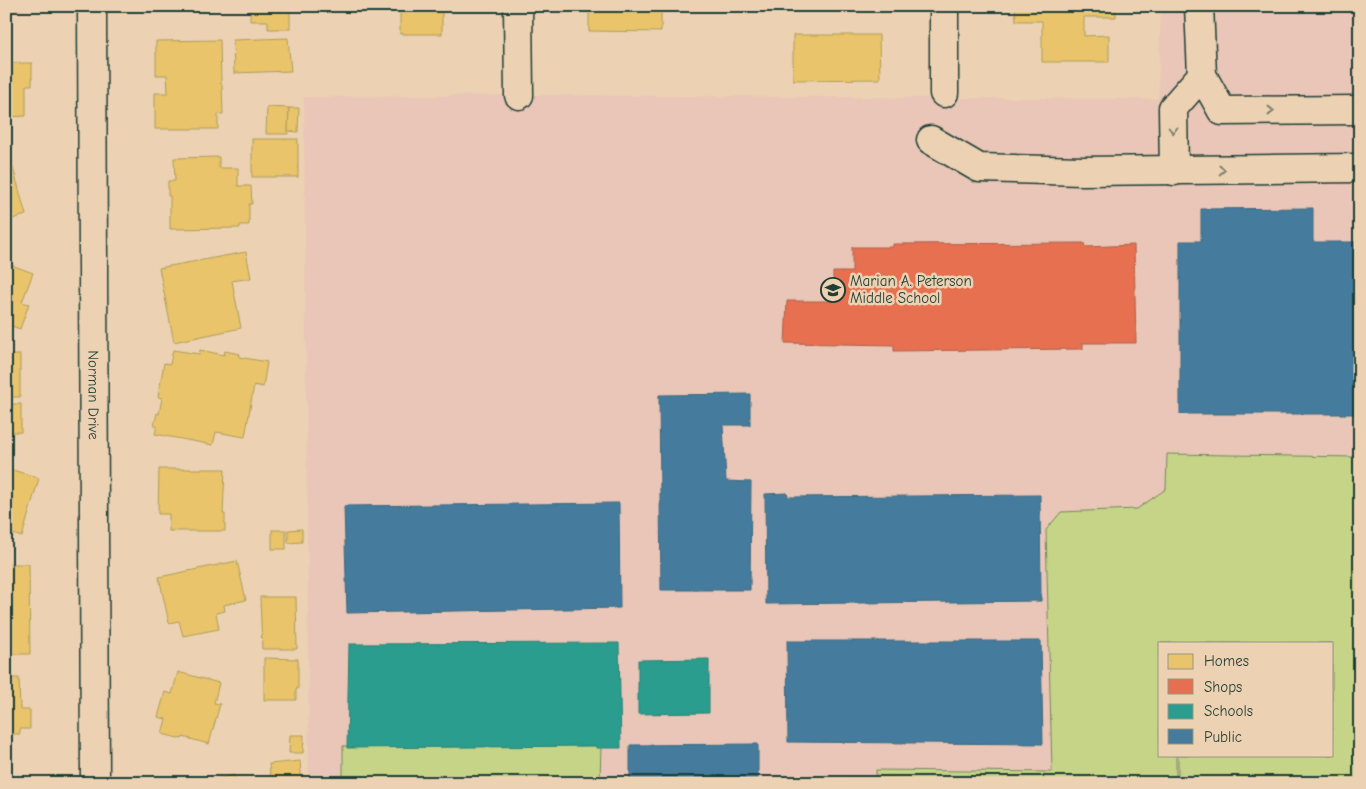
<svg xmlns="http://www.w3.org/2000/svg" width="1366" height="789" font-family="'Comic Neue',sans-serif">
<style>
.built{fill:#e9c6b7;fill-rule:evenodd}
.green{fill:#c6d488;stroke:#72885e}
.homes{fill:#e9c46a;stroke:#ac9c5a}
.shops{fill:#e76f51;stroke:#ab6048}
.schools{fill:#2a9d8f;stroke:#278074}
.public{fill:#457b9d;stroke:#3a687e}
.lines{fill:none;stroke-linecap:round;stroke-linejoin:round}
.minor-casing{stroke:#1f3d34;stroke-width:31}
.minor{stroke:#ecd2b3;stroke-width:28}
.oneway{stroke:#7b806d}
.labels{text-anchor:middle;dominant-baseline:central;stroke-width:5;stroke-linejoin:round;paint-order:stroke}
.poi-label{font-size:15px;fill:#1f3d34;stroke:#ecd2b3;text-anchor:start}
.street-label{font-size:15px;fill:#1f3d34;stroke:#ecd2b3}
</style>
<rect width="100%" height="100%" fill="#ecd2b3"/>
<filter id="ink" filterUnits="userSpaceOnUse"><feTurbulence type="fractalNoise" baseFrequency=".02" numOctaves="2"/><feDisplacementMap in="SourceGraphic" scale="10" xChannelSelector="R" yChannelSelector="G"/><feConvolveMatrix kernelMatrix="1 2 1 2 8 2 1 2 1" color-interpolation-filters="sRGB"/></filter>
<g filter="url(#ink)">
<!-- built -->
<path class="built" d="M1161 6H1360V783H309L304 97 519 95 1158 99ZM1160 643H1332V755H1160Z"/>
<!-- green -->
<g class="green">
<polygon points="1167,454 1357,457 1357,594 1360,594 1360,783 1178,783 1178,755 1332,755 1332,643 1160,643 1160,755 1176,755 1176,783 876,783 876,770 1052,772 1046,530 1061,512 1137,509 1166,489"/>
<polygon points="601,744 600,783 343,783 343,746"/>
</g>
<!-- homes -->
<g class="homes">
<polygon points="6,6 27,6 27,7 6,12"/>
<polygon points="158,6 231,6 231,7 180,8 180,11 158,12"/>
<polygon points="250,6 290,6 290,29 268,29 268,21 250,21"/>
<rect x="400" y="6" width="42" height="28"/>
<polygon points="585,6 633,6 633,10 661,10 661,32 589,31 589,7 585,7"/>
<polygon points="1015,6 1116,6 1116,17 1084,17 1084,36 1109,35 1109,62 1042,62 1042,21 1016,21"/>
<polygon points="793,35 879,35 880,79 793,80"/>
<polygon points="288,38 291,71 234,73 233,40"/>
<polygon points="220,40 221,84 222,84 223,114 218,114 218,129 155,129 155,93 168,93 167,75 156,75 156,41"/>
<polygon points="6,47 6,63 32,63 32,85 26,85 26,116 6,117"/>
<polygon points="267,107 289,108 288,134 266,134"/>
<polygon points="289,108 299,108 298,132 288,131"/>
<rect x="252" y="139" width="46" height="38"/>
<polygon points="6,153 9,153 26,215 6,221"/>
<polygon points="219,157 219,168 238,168 238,186 251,186 252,204 249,204 249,225 240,225 240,228 170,229 170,196 168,196 168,181 175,181 174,158"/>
<polygon points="246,252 251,278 232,281 241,328 174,342 159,268"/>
<polygon points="6,263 33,273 22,302 29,304 20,329 6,324"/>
<polygon points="173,350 199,354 200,350 224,355 225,351 240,354 239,357 267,362 263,387 254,385 245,437 216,432 213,445 155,434 157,426 154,426 157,413 159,414 162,398 158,397 164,363 170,364"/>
<rect x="6" y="355" width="14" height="42"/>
<rect x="6" y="404" width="15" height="28"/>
<polygon points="6,468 39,478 22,537 6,532"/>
<polygon points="159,469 225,469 223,514 225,514 225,531 169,531 169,514 158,514"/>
<polygon points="302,529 302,542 288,543 288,530"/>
<rect x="272" y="530" width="14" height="19"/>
<polygon points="237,561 246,600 224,605 225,611 216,613 219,629 183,636 179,621 169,623 159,577"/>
<polygon points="6,564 29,564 30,654 6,654"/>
<polygon points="260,597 296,597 297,649 262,649"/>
<polygon points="264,658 298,659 298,689 296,689 296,700 264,700"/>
<polygon points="178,672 219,683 214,703 220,704 209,744 183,737 182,739 162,734 166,719 158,717 165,692 172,694"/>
<polygon points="6,678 19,678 20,710 30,710 30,729 20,729 20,734 6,734"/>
<polygon points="290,735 304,735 303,753 289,753"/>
<polygon points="300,761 302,783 271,783 269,764"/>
<polygon points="9,775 11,783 6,783 6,776"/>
<polygon points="234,775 236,783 198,783"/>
</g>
<!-- shops -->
<polygon class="shops" points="1084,243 1085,247 1134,245 1136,343 1083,343 1083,349 894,351 894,345 785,343 787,301 833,301 833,272 852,272 852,247 893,247 893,244"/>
<!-- schools -->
<g class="schools">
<polygon points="619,643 621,748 596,748 596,746 347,748 349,644"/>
<polygon points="709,659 709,713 638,714 638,660"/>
</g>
<!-- public -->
<g class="public">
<polygon points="1313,208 1313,242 1360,242 1360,414 1180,414 1180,241 1201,241 1201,209"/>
<polygon points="750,394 750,425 723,425 726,481 751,482 750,590 661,590 659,395"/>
<polygon points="787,493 788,497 1040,495 1041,601 766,604 765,494"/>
<polygon points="619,503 620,608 347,613 344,506"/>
<polygon points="787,641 1041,641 1043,744 788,742"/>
<polygon points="758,744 758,783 630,783 630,745"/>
<polygon points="867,778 867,783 787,783 787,779"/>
</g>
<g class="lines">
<defs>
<g id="minor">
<path id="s1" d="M92 6 95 783"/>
<polyline points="518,6 519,95"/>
<polyline points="1199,6 1202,75 1222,111 1360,110"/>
<polyline points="944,93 944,6"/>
<polyline points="931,140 979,168 1082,171 1360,168"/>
<polyline points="1174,171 1173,108 1202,75"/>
</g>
</defs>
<!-- minor casing -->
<use href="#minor" class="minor-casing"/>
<!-- minor -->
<use href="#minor" class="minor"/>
</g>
<!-- one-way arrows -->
<defs><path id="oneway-chevron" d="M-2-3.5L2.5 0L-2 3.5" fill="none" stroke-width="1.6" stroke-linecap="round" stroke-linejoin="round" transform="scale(1.25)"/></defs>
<g class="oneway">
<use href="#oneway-chevron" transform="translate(1271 111)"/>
<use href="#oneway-chevron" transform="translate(1173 130) rotate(90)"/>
<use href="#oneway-chevron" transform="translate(1222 170) rotate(-1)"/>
</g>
</g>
<!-- icons -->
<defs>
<symbol id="school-ring" viewBox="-11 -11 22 22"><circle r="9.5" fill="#ecd2b3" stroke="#1f3d34" stroke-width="1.5"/><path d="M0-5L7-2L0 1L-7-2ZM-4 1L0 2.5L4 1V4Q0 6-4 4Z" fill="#1f3d34"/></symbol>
</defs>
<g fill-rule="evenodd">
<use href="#school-ring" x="819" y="276" width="28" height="28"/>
</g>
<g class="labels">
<!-- poi labels -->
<g class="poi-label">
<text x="850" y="281">Marian A. Peterson<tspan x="850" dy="17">Middle School</tspan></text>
</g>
<!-- street labels -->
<g class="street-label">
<text stroke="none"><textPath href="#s1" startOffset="389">Norman Drive</textPath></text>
</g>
</g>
<!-- margin -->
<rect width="1366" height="789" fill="none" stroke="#ecd2b3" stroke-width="25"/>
<rect x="12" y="12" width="1341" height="764" fill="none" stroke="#1f3d34" stroke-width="2" filter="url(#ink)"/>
<!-- legend -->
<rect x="1158" y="642" width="175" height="115" fill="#ecd2b3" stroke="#9a9680"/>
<rect x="1168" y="654" width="25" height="15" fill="#e9c46a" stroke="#9a9680"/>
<text x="1204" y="666" font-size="15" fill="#1f3d34">Homes</text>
<rect x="1168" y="679" width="25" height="15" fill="#e76f51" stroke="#9a9680"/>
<text x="1204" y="692" font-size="15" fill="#1f3d34">Shops</text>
<rect x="1168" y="704" width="25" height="15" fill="#2a9d8f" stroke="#9a9680"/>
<text x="1204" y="716" font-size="15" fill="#1f3d34">Schools</text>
<rect x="1168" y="729" width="25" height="15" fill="#457b9d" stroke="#9a9680"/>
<text x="1204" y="742" font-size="15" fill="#1f3d34">Public</text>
</svg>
